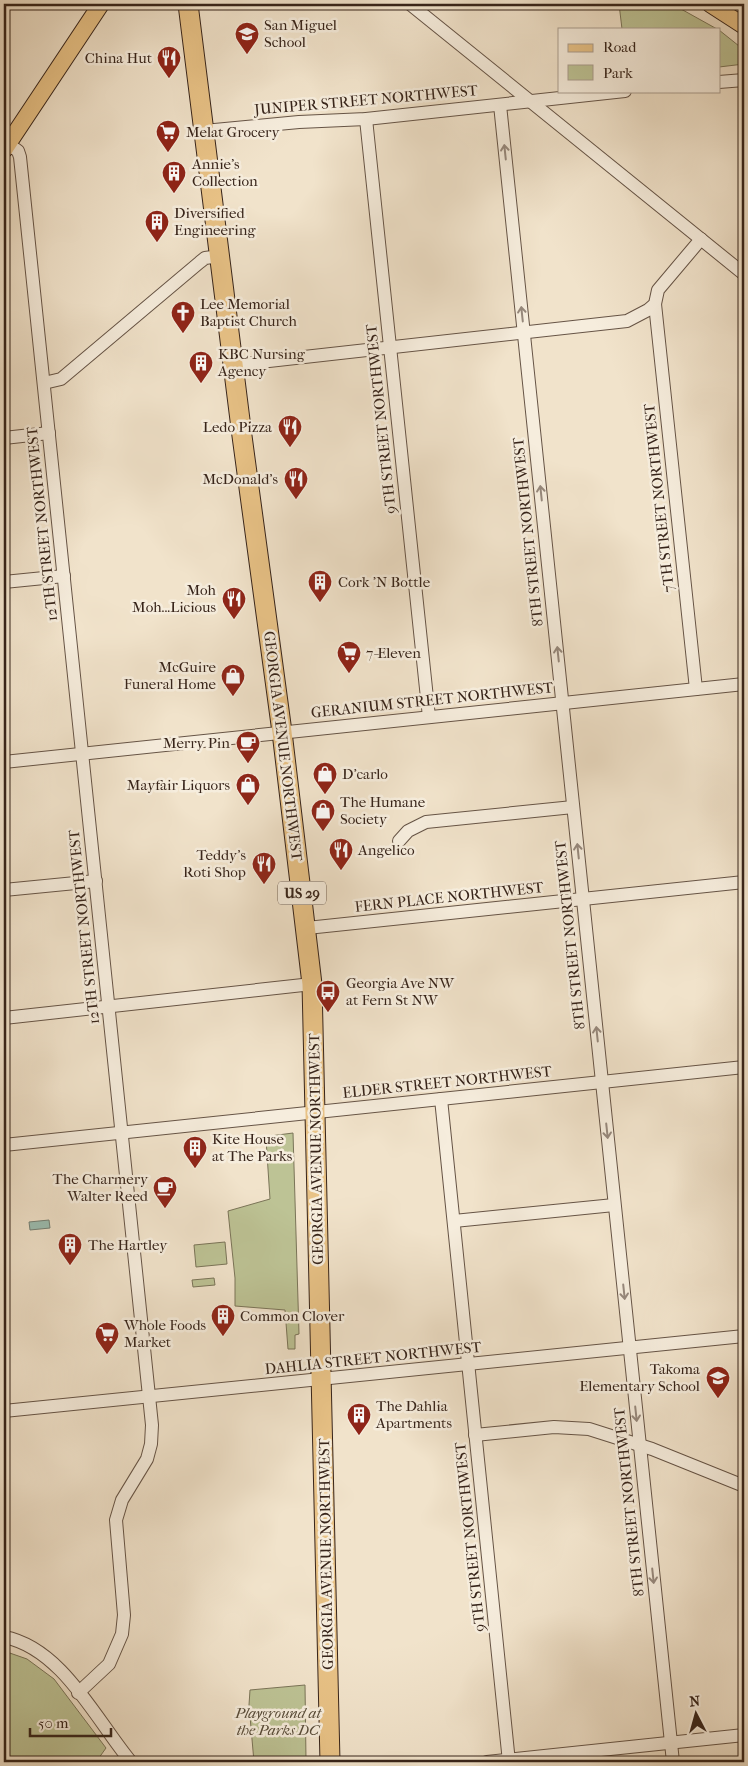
<svg xmlns="http://www.w3.org/2000/svg" width="748" height="1766" font-family="'IM FELL French Canon',serif">
<style>
.green{fill:#bdc395;stroke:#7a7458}
.water{fill:#9bbeb2;stroke:#738075}
.lines{fill:none;stroke-linecap:round;stroke-linejoin:round}
.minor-casing{stroke:#665446;stroke-width:14}
.major-casing{stroke:#37241a;stroke-width:18}
.highway-casing{stroke:#37241a;stroke-width:21}
.minor{stroke:#f6eddd;stroke-width:12}
.major{stroke:#e8c286;stroke-width:16}
.highway{stroke:#e8c286;stroke-width:19}
.oneway{stroke:#96887c}
.labels{text-anchor:middle;dominant-baseline:central;stroke-width:5;stroke-linejoin:round;paint-order:stroke}
.shield{fill:#f6eddd;stroke:#706054;stroke-width:1}
.shield-label{font-size:14px;font-weight:bold;fill:#37241a}
.poi-label{font-size:15px;fill:#37241a;stroke:#f6eddd;text-anchor:start}
.street-label{font-size:15px;fill:#37241a;stroke:#f6eddd}
.park-label{font-size:15px;font-style:italic;fill:#584c39;stroke:#f6eddd}
</style>
<rect width="100%" height="100%" fill="#f1e3cb"/>
<filter id="stains"><feTurbulence type="fractalNoise" baseFrequency=".004" numOctaves="4"/><feColorMatrix values="0 0 0 0 .2 0 0 0 0 .09 0 0 0 0 .02 0 0 0 .5 -.17"/></filter>
<radialGradient id="worn" r=".72"><stop offset=".6" stop-color="#630" stop-opacity="0"/><stop offset="1" stop-color="#630" stop-opacity=".3"/></radialGradient>
<!-- green -->
<g class="green">
<polygon points="619,4 672,4 717,29 622,29"/>
<polygon points="719,30 744,50 744,64 719,67"/>
<polygon points="293,1133 299,1334 295,1335 295,1349 288,1349 285,1310 235,1306 235,1278 228,1211 270,1199 266,1139 270,1136"/>
<polygon points="225,1242 227,1264 196,1267 194,1245"/>
<polygon points="214,1278 215,1285 193,1287 192,1280"/>
<polygon points="4,1651 27,1659 54,1679 106,1748 96,1762 4,1762"/>
<polygon points="305,1685 306,1760 254,1762 249,1705 250,1690"/>
</g>
<!-- water -->
<polygon class="water" points="49,1220 50,1228 30,1230 29,1222"/>
<g class="lines">
<defs>
<g id="minor">
<polyline points="410,4 744,274"/>
<polyline points="719,82 744,80"/>
<polyline points="500,105 673,1762"/>
<polyline points="366,119 429,717"/>
<polyline points="204,131 299,122 366,119 625,91"/>
<polyline points="4,141 18,151 20,157 152,1425 151,1444 147,1459 122,1500 116,1520 124,1615 122,1634 109,1664 78,1693"/>
<polyline points="655,304 696,689"/>
<polyline points="233,365 627,321 648,310 655,304 658,290 701,239"/>
<polyline points="44,383 61,379 200,262 205,258 220,256"/>
<polyline points="4,438 49,433"/>
<polyline points="4,582 64,576"/>
<polyline points="4,762 744,684"/>
<polyline points="399,841 408,831 426,822 573,807"/>
<polyline points="4,890 96,881"/>
<polyline points="307,928 744,882"/>
<polyline points="4,1018 312,984"/>
<polyline points="441,1099 509,1762"/>
<polyline points="4,1145 744,1067"/>
<polyline points="454,1221 614,1205"/>
<polyline points="4,1411 744,1336"/>
<polyline points="475,1435 554,1427 589,1429 652,1449 744,1486"/>
<path d="M4 1637C62 1648 96 1720 131 1762"/>
<polyline points="487,1762 744,1735"/>
</g>
<g id="major">
<polyline points="710,4 744,26"/>
<polyline points="4,150 101,4"/>
</g>
<polyline id="highway" points="188,4 242,436 282,732 312,984 330,1762"/>
</defs>
<!-- minor casing -->
<use href="#minor" class="minor-casing"/>
<!-- major casing -->
<use href="#major" class="major-casing"/>
<!-- highway casing -->
<use href="#highway" class="highway-casing"/>
<!-- minor -->
<use href="#minor" class="minor"/>
<!-- major -->
<use href="#major" class="major"/>
<!-- highway -->
<use href="#highway" class="highway"/>
</g>
<!-- one-way arrows -->
<defs><path id="oneway-shaft" d="M-6 0H5M1.5-3L5.5 0L1.5 3" fill="none" stroke-width="1.6" stroke-linecap="round" stroke-linejoin="round" transform="scale(1.25)"/></defs>
<g class="oneway">
<use href="#oneway-shaft" transform="translate(505 152) rotate(-96)"/>
<use href="#oneway-shaft" transform="translate(522 314) rotate(-96)"/>
<use href="#oneway-shaft" transform="translate(541 493) rotate(-96)"/>
<use href="#oneway-shaft" transform="translate(558 654) rotate(-96)"/>
<use href="#oneway-shaft" transform="translate(578 851) rotate(-96)"/>
<use href="#oneway-shaft" transform="translate(597 1034) rotate(-96)"/>
<use href="#oneway-shaft" transform="translate(607 1131) rotate(84)"/>
<use href="#oneway-shaft" transform="translate(624 1292) rotate(84)"/>
<use href="#oneway-shaft" transform="translate(636 1414) rotate(84)"/>
<use href="#oneway-shaft" transform="translate(653 1576) rotate(84)"/>
</g>
<!-- icons -->
<defs>
<symbol id="school-pin" viewBox="-11 -11 22 30"><path d="M0 17L-7.5 6A9.5 9.5 0 1 1 7.5 6Z" fill="#8f2418" stroke="#f6eddd"/><path d="M0-5L7-2L0 1L-7-2ZM-4 1L0 2.5L4 1V4Q0 6-4 4Z" fill="#fff"/></symbol>
<symbol id="restaurant-pin" viewBox="-11 -11 22 30"><path d="M0 17L-7.5 6A9.5 9.5 0 1 1 7.5 6Z" fill="#8f2418" stroke="#f6eddd"/><path d="M-5-6h1v4h1v-4h1v4h1v-4h1v5L-1.5 .5V6h-2V.5L-5-1ZM5-6V6H3V1.5H1.5Q1.5-4 5-6Z" fill="#fff"/></symbol>
<symbol id="supermarket-pin" viewBox="-11 -11 22 30"><path d="M0 17L-7.5 6A9.5 9.5 0 1 1 7.5 6Z" fill="#8f2418" stroke="#f6eddd"/><path d="M-6-5.5h2.5l.6 2H6L4.5 2H-2.5L-4.4-4H-6ZM-1.5 3.2a1.3 1.3 0 1 0 .1 0ZM3 3.2a1.3 1.3 0 1 0 .1 0Z" fill="#fff"/></symbol>
<symbol id="building-pin" viewBox="-11 -11 22 30"><path d="M0 17L-7.5 6A9.5 9.5 0 1 1 7.5 6Z" fill="#8f2418" stroke="#f6eddd"/><path d="M-4-6H4V6H1V3H-1V6H-4ZM-2.5-4.3h1.7v1.8h-1.7ZM.8-4.3h1.7v1.8H.8ZM-2.5-1h1.7V.8h-1.7ZM.8-1h1.7V.8H.8Z" fill="#fff"/></symbol>
<symbol id="church-pin" viewBox="-11 -11 22 30"><path d="M0 17L-7.5 6A9.5 9.5 0 1 1 7.5 6Z" fill="#8f2418" stroke="#f6eddd"/><path d="M-1.2-6h2.4v3.5h3.3v2.4h-3.3V6h-2.4V-.1h-3.3v-2.4h3.3Z" fill="#fff"/></symbol>
<symbol id="shop-pin" viewBox="-11 -11 22 30"><path d="M0 17L-7.5 6A9.5 9.5 0 1 1 7.5 6Z" fill="#8f2418" stroke="#f6eddd"/><path d="M-5-2.5h2.3a2.7 3.5 0 0 1 5.4 0H5L5.5 6h-11ZM-1.5-2.5h3a1.5 2.3 0 0 0-3 0Z" fill="#fff"/></symbol>
<symbol id="cafe-pin" viewBox="-11 -11 22 30"><path d="M0 17L-7.5 6A9.5 9.5 0 1 1 7.5 6Z" fill="#8f2418" stroke="#f6eddd"/><path d="M-5.5-4.5H6V0H3Q3 3.5 0 3.5H-2.5Q-5.5 3.5-5.5 0ZM3-3.2v2h1.7v-2ZM-6 4.5H4V6H-6Z" fill="#fff"/></symbol>
<symbol id="bus-pin" viewBox="-11 -11 22 30"><path d="M0 17L-7.5 6A9.5 9.5 0 1 1 7.5 6Z" fill="#8f2418" stroke="#f6eddd"/><path d="M-5-6H5V4H4V6H2V4H-2V6H-4V4H-5ZM-3.5-4V0h7V-4ZM-3.5 1.2v1.5H-2V1.2ZM2 1.2v1.5H3.5V1.2Z" fill="#fff"/></symbol>
</defs>
<g fill-rule="evenodd">
<use href="#school-pin" x="233" y="20" width="28" height="38"/>
<use href="#restaurant-pin" x="155" y="44" width="28" height="38"/>
<use href="#supermarket-pin" x="154" y="118" width="28" height="38"/>
<use href="#building-pin" x="160" y="159" width="28" height="38"/>
<use href="#building-pin" x="143" y="208" width="28" height="38"/>
<use href="#church-pin" x="169" y="299" width="28" height="38"/>
<use href="#building-pin" x="187" y="349" width="28" height="38"/>
<use href="#restaurant-pin" x="276" y="413" width="28" height="38"/>
<use href="#restaurant-pin" x="282" y="465" width="28" height="38"/>
<use href="#building-pin" x="306" y="568" width="28" height="38"/>
<use href="#restaurant-pin" x="220" y="585" width="28" height="38"/>
<use href="#supermarket-pin" x="335" y="639" width="28" height="38"/>
<use href="#shop-pin" x="219" y="662" width="28" height="38"/>
<use href="#cafe-pin" x="234" y="729" width="28" height="38"/>
<use href="#shop-pin" x="311" y="760" width="28" height="38"/>
<use href="#shop-pin" x="234" y="771" width="28" height="38"/>
<use href="#shop-pin" x="309" y="797" width="28" height="38"/>
<use href="#restaurant-pin" x="327" y="836" width="28" height="38"/>
<use href="#restaurant-pin" x="250" y="850" width="28" height="38"/>
<use href="#bus-pin" x="314" y="978" width="28" height="38"/>
<use href="#building-pin" x="181" y="1134" width="28" height="38"/>
<use href="#cafe-pin" x="151" y="1174" width="28" height="38"/>
<use href="#building-pin" x="56" y="1231" width="28" height="38"/>
<use href="#building-pin" x="209" y="1302" width="28" height="38"/>
<use href="#supermarket-pin" x="93" y="1320" width="28" height="38"/>
<use href="#school-pin" x="704" y="1364" width="28" height="38"/>
<use href="#building-pin" x="345" y="1401" width="28" height="38"/>
</g>
<g class="labels">
<!-- shield labels -->
<rect class="shield" x="278" y="881.5" width="48" height="23" rx="4"/>
<g class="shield-label">
<text x="302" y="893">US 29</text>
</g>
<!-- poi labels -->
<g class="poi-label">
<text x="264" y="25">San Miguel<tspan x="264" dy="17">School</tspan></text>
<text x="152" y="58" text-anchor="end">China Hut</text>
<text x="186" y="132">Melat Grocery</text>
<text x="192" y="164">Annie's<tspan x="192" dy="17">Collection</tspan></text>
<text x="174" y="213">Diversified<tspan x="174" dy="17">Engineering</tspan></text>
<text x="200" y="304">Lee Memorial<tspan x="200" dy="17">Baptist Church</tspan></text>
<text x="218" y="354">KBC Nursing<tspan x="218" dy="17">Agency</tspan></text>
<text x="272" y="427" text-anchor="end">Ledo Pizza</text>
<text x="278" y="479" text-anchor="end">McDonald's</text>
<text x="338" y="582">Cork 'N Bottle</text>
<text x="216" y="590" text-anchor="end">Moh<tspan x="216" dy="17">Moh...Licious</tspan></text>
<text x="366" y="653">7-Eleven</text>
<text x="216" y="667" text-anchor="end">McGuire<tspan x="216" dy="17">Funeral Home</tspan></text>
<text x="230" y="743" text-anchor="end">Merry Pin</text>
<text x="342" y="774">D'carlo</text>
<text x="230" y="785" text-anchor="end">Mayfair Liquors</text>
<text x="340" y="802">The Humane<tspan x="340" dy="17">Society</tspan></text>
<text x="358" y="850">Angelico</text>
<text x="246" y="855" text-anchor="end">Teddy's<tspan x="246" dy="17">Roti Shop</tspan></text>
<text x="346" y="983">Georgia Ave NW<tspan x="346" dy="17">at Fern St NW</tspan></text>
<text x="212" y="1139">Kite House<tspan x="212" dy="17">at The Parks</tspan></text>
<text x="148" y="1179" text-anchor="end">The Charmery<tspan x="148" dy="17">Walter Reed</tspan></text>
<text x="88" y="1245">The Hartley</text>
<text x="240" y="1316">Common Clover</text>
<text x="124" y="1325">Whole Foods<tspan x="124" dy="17">Market</tspan></text>
<text x="700" y="1369" text-anchor="end">Takoma<tspan x="700" dy="17">Elementary School</tspan></text>
<text x="376" y="1406">The Dahlia<tspan x="376" dy="17">Apartments</tspan></text>
</g>
<!-- street labels -->
<g class="street-label">
<text transform="translate(366 100) rotate(-5)">JUNIPER STREET NORTHWEST</text>
<text transform="translate(381 419) rotate(-96)">9TH STREET NORTHWEST</text>
<text transform="translate(659 498) rotate(-96)">7TH STREET NORTHWEST</text>
<text transform="translate(42 524) rotate(-96)">12TH STREET NORTHWEST</text>
<text transform="translate(528 532) rotate(-96)">8TH STREET NORTHWEST</text>
<text transform="translate(432 700) rotate(-6)">GERANIUM STREET NORTHWEST</text>
<text transform="translate(283 746) rotate(83)">GEORGIA AVENUE NORTHWEST</text>
<text transform="translate(449 897) rotate(-6)">FERN PLACE NORTHWEST</text>
<text transform="translate(84 927) rotate(-96)">12TH STREET NORTHWEST</text>
<text transform="translate(570 935) rotate(-96)">8TH STREET NORTHWEST</text>
<text transform="translate(447 1082) rotate(-6)">ELDER STREET NORTHWEST</text>
<text transform="translate(316 1149) rotate(-91)">GEORGIA AVENUE NORTHWEST</text>
<text transform="translate(373 1358) rotate(-6)">DAHLIA STREET NORTHWEST</text>
<text transform="translate(629 1502) rotate(-96)">8TH STREET NORTHWEST</text>
<text transform="translate(470 1537) rotate(-96)">9TH STREET NORTHWEST</text>
<text transform="translate(326 1554) rotate(-91)">GEORGIA AVENUE NORTHWEST</text>
</g>
<!-- park labels -->
<g class="park-label">
<text x="278" y="1713">Playground at<tspan x="278" dy="17">the Parks DC</tspan></text>
</g>
</g>
<!-- margin -->
<rect width="748" height="1766" fill="none" stroke="#f1e3cb" stroke-width="20"/>
<rect x="5" y="5" width="738" height="1756" fill="none" stroke="#37241a" stroke-width="2.5"/>
<rect x="10" y="10" width="728" height="1746" fill="none" stroke="#37241a"/>
<!-- legend -->
<rect x="558" y="28" width="162" height="65" fill="#f6eddd" stroke="#aa9d8f"/>
<rect x="568" y="44" width="25" height="8" fill="#e8c286" stroke="#aa9d8f"/>
<text x="603" y="52" font-size="15" fill="#37241a">Road</text>
<rect x="568" y="65" width="25" height="15" fill="#bdc395" stroke="#aa9d8f"/>
<text x="603" y="78" font-size="15" fill="#37241a">Park</text>
<!-- north arrow -->
<g transform="translate(696 1714) rotate(354)" stroke="#f6eddd" stroke-width="4" paint-order="stroke">
<path d="M0-4L9 19L0 12L-9 19Z" fill="#37241a"/>
<text y="-8" font-size="14" font-weight="bold" text-anchor="middle" fill="#37241a">N</text>
</g>
<!-- scale -->
<path d="M30 1728v8h81v-8" fill="none" stroke="#37241a" stroke-width="2.5"/>
<text x="38" y="1728" font-size="15" fill="#37241a" stroke="#f6eddd" stroke-width="4" paint-order="stroke">50 m</text>
<rect width="100%" height="100%" filter="url(#stains)"/>
<rect width="100%" height="100%" fill="url(#worn)"/>
</svg>
